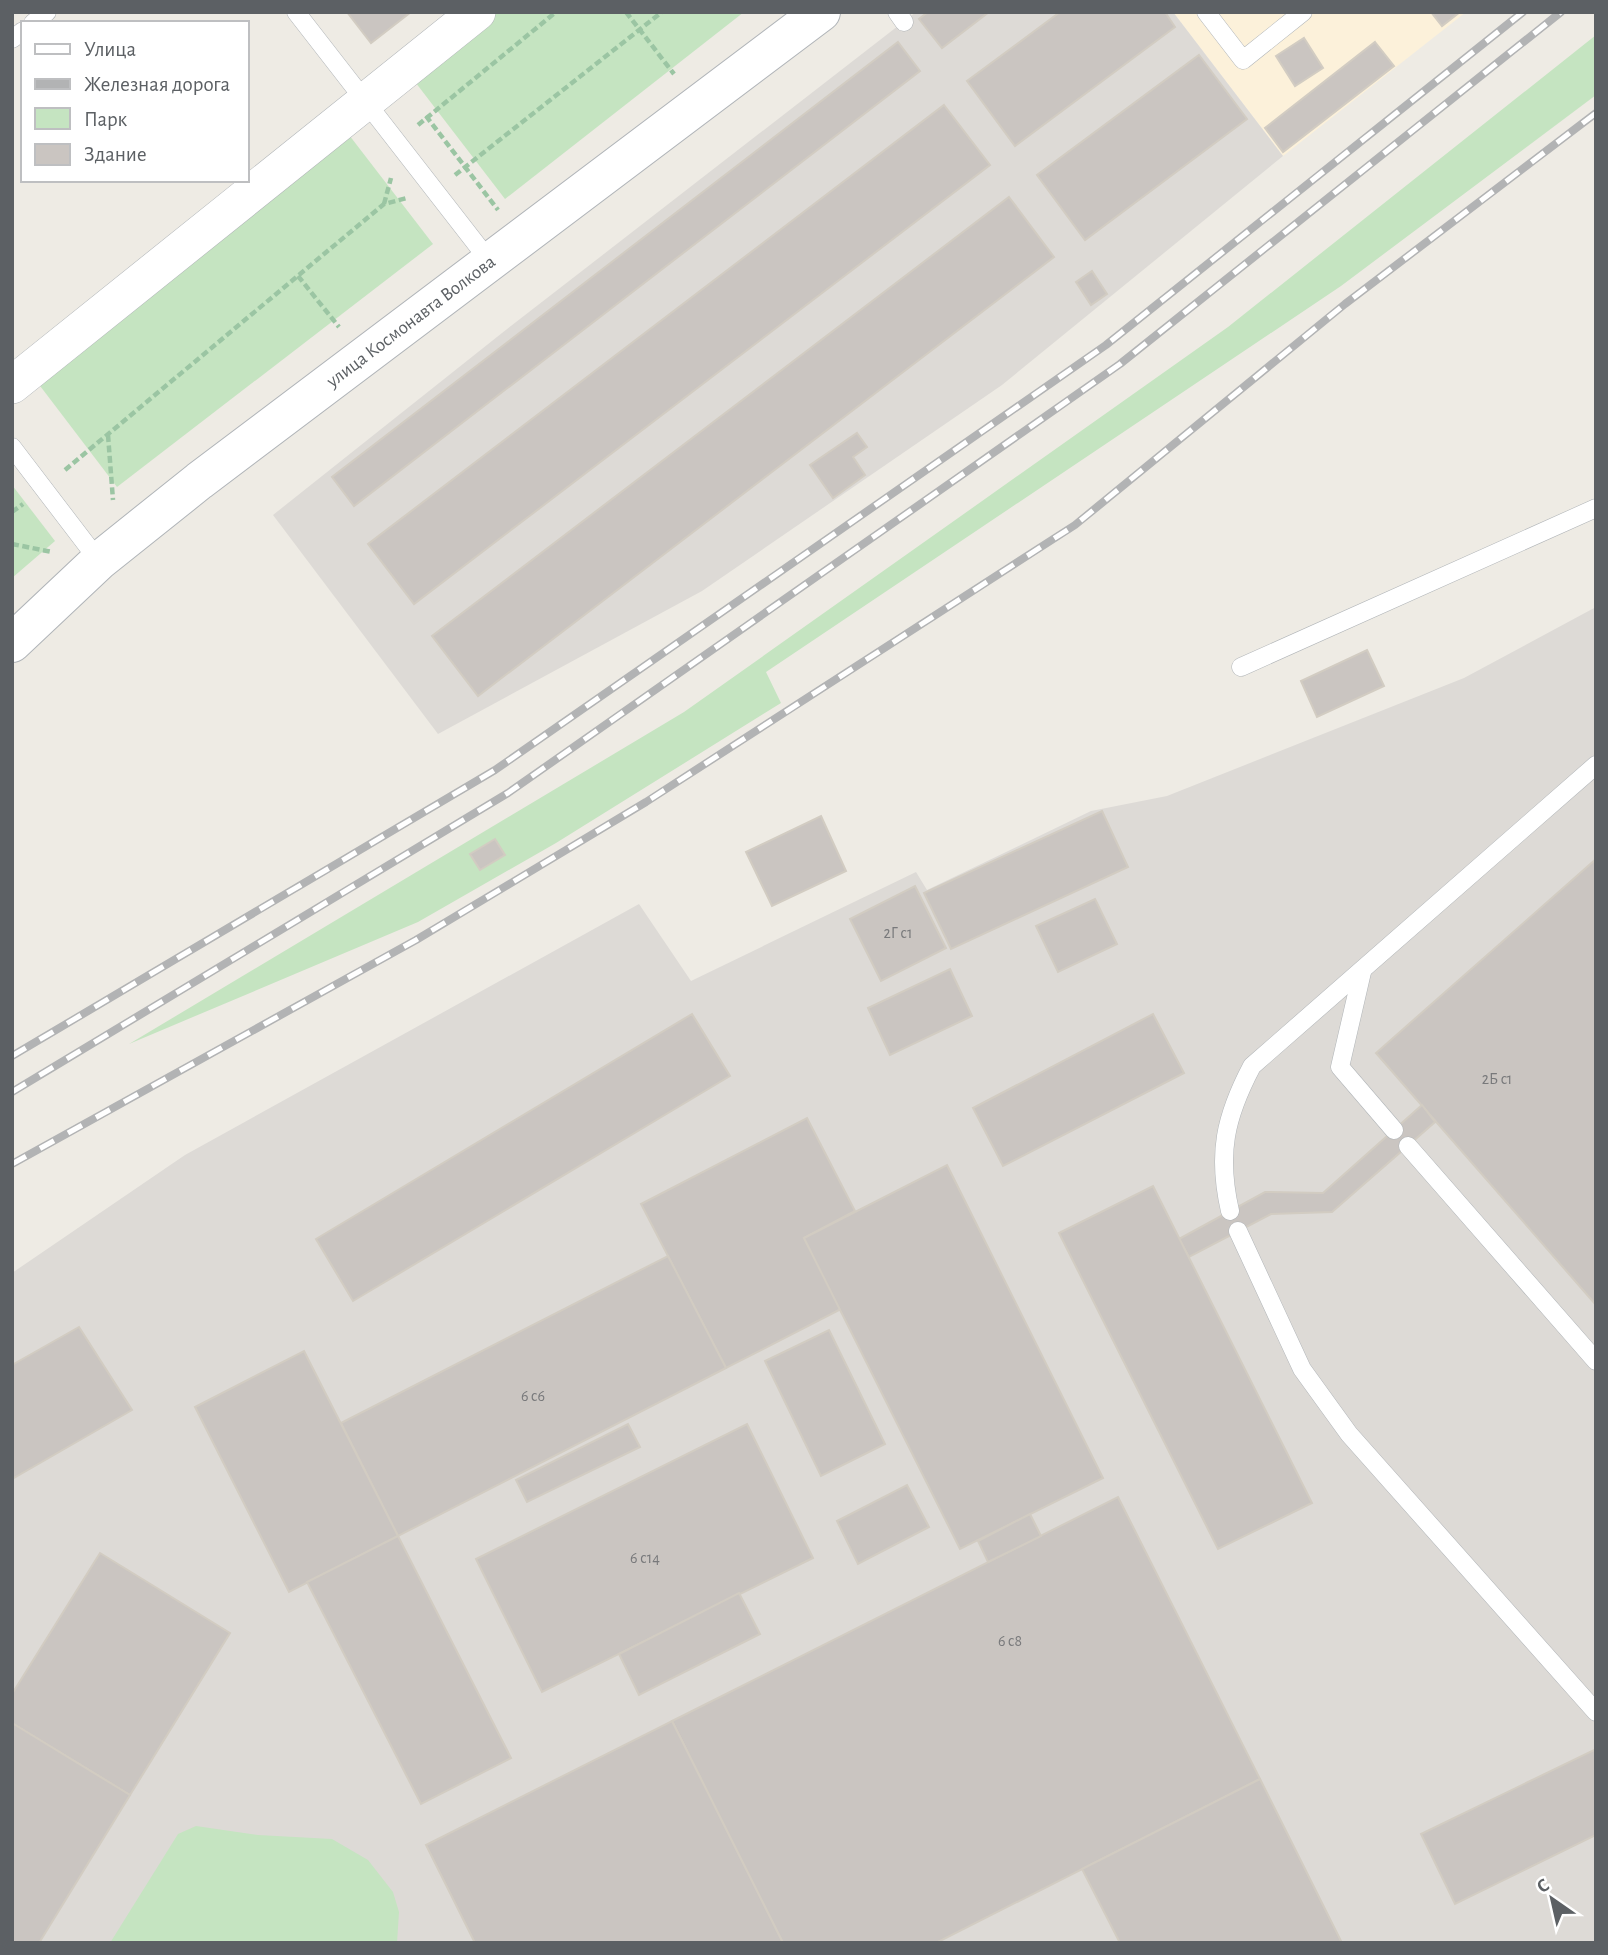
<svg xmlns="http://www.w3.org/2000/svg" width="1608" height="1955" font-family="'Alegreya Sans',sans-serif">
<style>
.commercial{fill:#fcf1da}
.industrial{fill:#dddad6}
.green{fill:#c5e4c1;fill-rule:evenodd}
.building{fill:#cac5c1;stroke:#d2ccc2;stroke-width:2}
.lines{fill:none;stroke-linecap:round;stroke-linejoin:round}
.lane-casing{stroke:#b1b5b8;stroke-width:19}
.street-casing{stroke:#b1b5b8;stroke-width:38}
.secondary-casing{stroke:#b0b4b8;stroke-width:40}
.path{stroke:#9bc5a3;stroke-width:4.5;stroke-dasharray:7 3.5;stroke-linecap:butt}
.lane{stroke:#fff;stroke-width:18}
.street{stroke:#fff;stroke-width:37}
.secondary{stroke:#fff;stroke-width:38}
.rail-casing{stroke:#b2b3b4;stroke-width:8}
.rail{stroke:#fff;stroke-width:5;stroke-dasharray:16;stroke-linecap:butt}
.labels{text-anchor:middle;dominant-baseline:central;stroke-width:7;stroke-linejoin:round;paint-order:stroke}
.number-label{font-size:16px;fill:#78797b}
.street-label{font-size:19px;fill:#5c6064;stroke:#fff}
</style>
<rect width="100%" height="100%" fill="#eeebe4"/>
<!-- commercial -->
<polygon class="commercial" points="1173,12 1466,12 1283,156"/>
<!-- industrial -->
<g class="industrial">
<polygon points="916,12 1173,12 1283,156 1002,385 702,591 438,734 273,515 502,333"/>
<polygon points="1596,607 1596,1943 12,1943 12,1273 185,1155 639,904 691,981 916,872 927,890 1091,811 1167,796 1464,678"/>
</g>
<!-- green -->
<g class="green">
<polygon points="488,12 744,12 505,199 409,74"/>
<path d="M1596 35V95L1341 286 766 672 781 703 556 843 418 922 129 1044 684 712 1228 327ZM495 839 504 855 480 870 470 854Z"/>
<polygon points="346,131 433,244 117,487 31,374"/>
<polygon points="12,485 55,541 12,578"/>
<polygon points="196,1826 258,1835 332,1839 368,1860 393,1892 399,1912 397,1943 110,1943 178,1834"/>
</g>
<!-- building -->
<g class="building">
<polygon points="347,12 411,12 371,43"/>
<polygon points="928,12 989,12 942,48 919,19"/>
<polygon points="1060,12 1165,12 1175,27 1015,146 967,81"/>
<polygon points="1431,12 1460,12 1442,26"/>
<polygon points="1304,38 1323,68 1295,86 1276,56"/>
<polygon points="898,42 920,71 354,506 332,477"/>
<polygon points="1375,42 1394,66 1283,152 1265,128"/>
<polygon points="1199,55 1247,119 1085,240 1037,175"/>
<polygon points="944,105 990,165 414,604 368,544"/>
<polygon points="1009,197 1054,257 478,696 432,636"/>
<polygon points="1092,271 1107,294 1091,305 1076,282"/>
<polygon points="857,433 867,447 853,457 865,475 833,498 810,465"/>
<polygon points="1367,650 1384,686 1317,717 1301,681"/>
<polygon points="1102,811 1128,867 951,949 924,893"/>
<polygon points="821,816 846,871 772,906 746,852"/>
<polygon points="495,839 505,855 480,870 470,854"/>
<polygon points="1596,859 1596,1305 1376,1053"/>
<polygon points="915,886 946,948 881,981 850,919"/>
<polygon points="1095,899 1117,944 1058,972 1036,926"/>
<polygon points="950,969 972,1016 890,1055 868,1008"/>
<polygon points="692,1014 730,1076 353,1301 316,1239"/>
<polygon points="1153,1014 1184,1073 1003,1166 973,1108"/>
<polygon points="1422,1105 1435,1122 1332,1212 1271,1214 1189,1257 1179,1239 1265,1192 1323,1193"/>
<polygon points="807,1118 855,1211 804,1238 841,1309 726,1368 641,1204"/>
<polygon points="947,1165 1103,1478 960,1549 804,1238"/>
<polygon points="1153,1186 1312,1503 1218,1549 1059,1233"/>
<polygon points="668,1256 726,1368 398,1536 341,1423"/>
<polygon points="79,1327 132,1410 12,1479 12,1365"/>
<polygon points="829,1330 885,1444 821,1476 765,1361"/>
<polygon points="304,1351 398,1536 289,1592 195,1407"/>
<polygon points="628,1424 640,1447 527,1502 516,1480"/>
<polygon points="747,1424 813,1558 542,1692 476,1559"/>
<polygon points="907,1485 929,1527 858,1564 837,1521"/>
<polygon points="1118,1497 1260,1779 936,1943 783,1943 672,1721"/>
<polygon points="1030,1514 1041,1536 988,1562 978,1541"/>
<polygon points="398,1536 511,1758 421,1804 307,1582"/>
<polygon points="100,1553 230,1633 130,1795 12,1723 12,1694"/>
<polygon points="739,1593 760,1634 639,1695 619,1654"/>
<polygon points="672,1721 783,1943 475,1943 426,1845"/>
<polygon points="12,1723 130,1795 39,1943 12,1943"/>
<polygon points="1596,1749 1596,1835 1455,1904 1421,1834"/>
<polygon points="1260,1779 1342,1943 1120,1943 1082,1869"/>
</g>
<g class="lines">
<defs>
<g id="lane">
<polyline points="296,12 491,263"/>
<polyline points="897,12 904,22"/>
<polyline points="1206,12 1243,60 1303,12"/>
<polyline points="33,23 47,12"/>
<polyline points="12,39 23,31"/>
<polyline points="12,447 99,561"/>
<polyline points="1241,667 1596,508"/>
<polyline points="1362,972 1340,1067 1394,1130"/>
<polyline points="1408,1146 1596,1361"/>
<path d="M1230 1211C1217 1154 1225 1117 1252 1066L1596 765"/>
<polyline points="1238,1231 1302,1369 1349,1434 1596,1712"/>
</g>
<polyline id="street" points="12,385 477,12"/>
<g id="secondary">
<path id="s1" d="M12 643 99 561 199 481 821 12"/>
</g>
</defs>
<!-- lane casing -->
<use href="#lane" class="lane-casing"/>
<!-- street casing -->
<use href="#street" class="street-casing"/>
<!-- secondary casing -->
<use href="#secondary" class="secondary-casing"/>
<!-- path -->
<g class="path">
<polyline points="626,12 674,74"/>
<polyline points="426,116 498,210"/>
<polyline points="418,125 556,12"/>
<polyline points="455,175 662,12"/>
<polyline points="384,204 391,178"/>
<polyline points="298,276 339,327"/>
<polyline points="108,435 113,500"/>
<polyline points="65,470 384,204 407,198"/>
<polyline points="12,512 23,504"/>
<polyline points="12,544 52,552"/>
</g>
<!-- lane -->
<use href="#lane" class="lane"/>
<!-- street -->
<use href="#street" class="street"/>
<!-- secondary -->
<use href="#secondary" class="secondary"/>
<defs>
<g id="rail">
<polyline points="12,1056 495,770 1106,345 1523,12"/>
<polyline points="12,1092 508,793 1120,364 1561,12"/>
<polyline points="12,1164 416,940 646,802 1075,525 1345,304 1596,113"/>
</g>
</defs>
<!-- rail casing -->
<use href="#rail" class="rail-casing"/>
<!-- rail -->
<use href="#rail" class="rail"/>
</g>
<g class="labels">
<!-- number labels -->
<g class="number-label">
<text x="898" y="933">2Г с1</text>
<text x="1497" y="1079">2Б c1</text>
<text x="533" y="1396">6 с6</text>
<text x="645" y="1558">6 с14</text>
<text x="1010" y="1641">6 с8</text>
</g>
<!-- street labels -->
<g class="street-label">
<text stroke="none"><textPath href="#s1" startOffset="513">улица Космонавта Волкова</textPath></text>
</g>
</g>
<!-- border -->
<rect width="1608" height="1955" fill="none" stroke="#5c6064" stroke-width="28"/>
<!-- legend -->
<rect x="21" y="21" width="228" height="161" fill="#ffffff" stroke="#bebfc1" stroke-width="2"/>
<rect x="35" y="44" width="35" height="10" fill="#ffffff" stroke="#bebfc1" stroke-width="2"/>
<text x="84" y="56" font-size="21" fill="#5c6064">Улица</text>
<rect x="35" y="79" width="35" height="10" fill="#b2b3b4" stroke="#bebfc1" stroke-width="2"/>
<text x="84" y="91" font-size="21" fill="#5c6064">Железная дорога</text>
<rect x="35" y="108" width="35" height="21" fill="#c5e4c1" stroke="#bebfc1" stroke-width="2"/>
<text x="84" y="126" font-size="21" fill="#5c6064">Парк</text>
<rect x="35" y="144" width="35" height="21" fill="#cac5c1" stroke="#bebfc1" stroke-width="2"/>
<text x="84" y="161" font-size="21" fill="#5c6064">Здание</text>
<!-- north arrow -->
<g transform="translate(1552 1899) rotate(326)" stroke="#ffffff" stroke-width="5" paint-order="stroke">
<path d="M0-5L12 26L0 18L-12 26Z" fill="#5c6064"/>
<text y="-10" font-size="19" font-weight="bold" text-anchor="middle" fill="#5c6064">С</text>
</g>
</svg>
